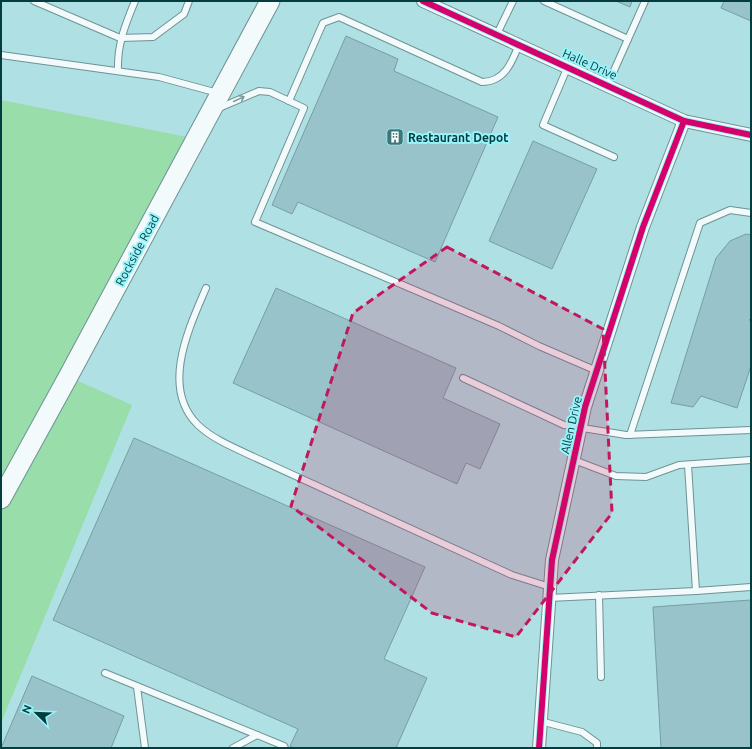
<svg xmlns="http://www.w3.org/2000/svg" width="752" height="749" font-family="Ubuntu,sans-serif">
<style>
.green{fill:#98ddaa}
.building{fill:#98c3ca;stroke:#779ea4}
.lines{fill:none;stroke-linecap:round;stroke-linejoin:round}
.service-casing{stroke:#6f9294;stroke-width:8}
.minor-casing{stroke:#6f9294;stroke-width:14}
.primary-casing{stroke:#6f9294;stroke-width:21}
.service{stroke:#f3fafb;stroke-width:6}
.minor{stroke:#f3fafb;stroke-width:12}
.primary{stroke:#f3fafb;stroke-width:19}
.cycleway-casing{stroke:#99f3f9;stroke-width:8}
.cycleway{stroke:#d6006c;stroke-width:6}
.oneway{stroke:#7b9c9e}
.marked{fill:#c2185b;fill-opacity:0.2;stroke:#c2185b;stroke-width:3;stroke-dasharray:8 5;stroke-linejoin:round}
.labels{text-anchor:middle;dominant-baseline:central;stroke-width:4;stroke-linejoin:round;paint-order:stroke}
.street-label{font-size:12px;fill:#033d40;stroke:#99f3f9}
.poi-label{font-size:12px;font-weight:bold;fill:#033d40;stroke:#99f3f9;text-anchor:start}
</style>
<rect width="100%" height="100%" fill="#afe0e3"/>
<!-- green -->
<polygon class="green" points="1,100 197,139 69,377 132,405 1,723"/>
<!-- building -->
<g class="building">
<polygon points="616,1 632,1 630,7"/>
<polygon points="724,1 751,1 751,21 721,8"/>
<polygon points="346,36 398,59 394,71 498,117 435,262 298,202 292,214 272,205"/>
<polygon points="533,141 597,169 552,269 489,241"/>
<polygon points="746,234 751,235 751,318 749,320 751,321 751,366 737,408 701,396 693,407 671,403 716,258 730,241"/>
<polygon points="276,288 456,368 443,398 500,424 480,469 466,463 457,484 233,383"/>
<polygon points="134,438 425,567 384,659 427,678 396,748 294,748 290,746 298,729 53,620"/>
<polygon points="751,600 751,748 661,748 653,607"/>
<polygon points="32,676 124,716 111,748 1,748"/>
</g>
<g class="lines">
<defs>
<g id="service">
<polyline points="34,1 120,38 153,37 184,14 189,1"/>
<polyline points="544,1 628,39"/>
<polyline points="497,34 513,1"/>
<polyline points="1,55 159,77 218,93"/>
<polyline points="568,66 543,125 614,157"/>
<path d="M118 71C117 45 125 25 135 1"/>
<polyline points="608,84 645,1"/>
<path d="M289 101 323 23 339 17 482 82C504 82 512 63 519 44"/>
<polyline points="219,108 259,91 270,92 304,108 255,222 499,326 539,346 597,371"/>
<path d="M206 288C189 328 160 388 198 425 214 440 235 448 254 457L512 575 550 587"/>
<polyline points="463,378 564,425 626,435 751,430"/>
<polyline points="630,435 700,223 730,210 751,213"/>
<polyline points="574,460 616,476 646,477 679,465 751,460"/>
<polyline points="696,591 751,587"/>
<polyline points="599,595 601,677"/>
<polyline points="549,598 696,591 688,465"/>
<polyline points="105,673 284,746 285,748"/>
<polyline points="137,687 145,748"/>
<polyline points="540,721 582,732 597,743 597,748"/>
<polyline points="233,748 257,735"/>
</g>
<g id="minor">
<polyline points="423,1 684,121 751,135"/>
<polyline points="539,748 552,560 585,407 643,227 684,121"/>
</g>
<polyline id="primary" points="1,499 68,377 270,1"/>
</defs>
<!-- service casing -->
<use href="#service" class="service-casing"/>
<!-- minor casing -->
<use href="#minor" class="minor-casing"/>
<!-- primary casing -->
<use href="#primary" class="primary-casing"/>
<!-- service -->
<use href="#service" class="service"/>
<!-- minor -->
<use href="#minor" class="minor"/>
<!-- primary -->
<use href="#primary" class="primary"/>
<defs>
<g id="cycleway">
<polyline points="423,1 684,121 751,135"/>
<polyline points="539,748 552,560 585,407 643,227 684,121"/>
</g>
</defs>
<!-- cycleway casing -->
<use href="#cycleway" class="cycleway-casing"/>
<!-- cycleway -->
<use href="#cycleway" class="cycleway"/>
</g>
<!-- one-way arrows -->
<defs><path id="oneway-shaft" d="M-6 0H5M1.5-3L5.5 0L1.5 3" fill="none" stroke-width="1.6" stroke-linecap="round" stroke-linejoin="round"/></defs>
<use class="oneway" href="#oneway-shaft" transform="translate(239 99) rotate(-25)"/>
<!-- marked area -->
<path class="marked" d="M447 247 603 329 612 513 516 637 432 613 291 506 353 313Z"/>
<!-- icons -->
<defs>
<symbol id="building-square" viewBox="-11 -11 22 22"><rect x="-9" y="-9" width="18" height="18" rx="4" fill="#3f7679" stroke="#99f3f9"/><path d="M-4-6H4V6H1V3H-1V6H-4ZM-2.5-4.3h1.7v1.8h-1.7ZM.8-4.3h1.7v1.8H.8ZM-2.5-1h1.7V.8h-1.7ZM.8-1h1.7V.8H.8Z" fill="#fff"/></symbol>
</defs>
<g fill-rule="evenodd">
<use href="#building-square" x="385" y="127" width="20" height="20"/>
</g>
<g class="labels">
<!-- street labels -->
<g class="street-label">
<text transform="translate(590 64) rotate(24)">Halle Drive</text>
<text transform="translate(137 250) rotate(-62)">Rockside Road</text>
<text transform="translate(571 425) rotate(-77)">Allen Drive</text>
</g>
<!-- poi labels -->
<g class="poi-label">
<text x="408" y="137">Restaurant Depot</text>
</g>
</g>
<!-- border -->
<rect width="752" height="749" fill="none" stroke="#033d40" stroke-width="4"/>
<!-- north arrow -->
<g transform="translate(36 713) rotate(293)" stroke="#99f3f9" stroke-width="3" paint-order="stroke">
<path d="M0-3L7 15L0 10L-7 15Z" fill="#033d40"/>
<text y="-6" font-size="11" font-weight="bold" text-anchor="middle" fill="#033d40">N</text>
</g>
</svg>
